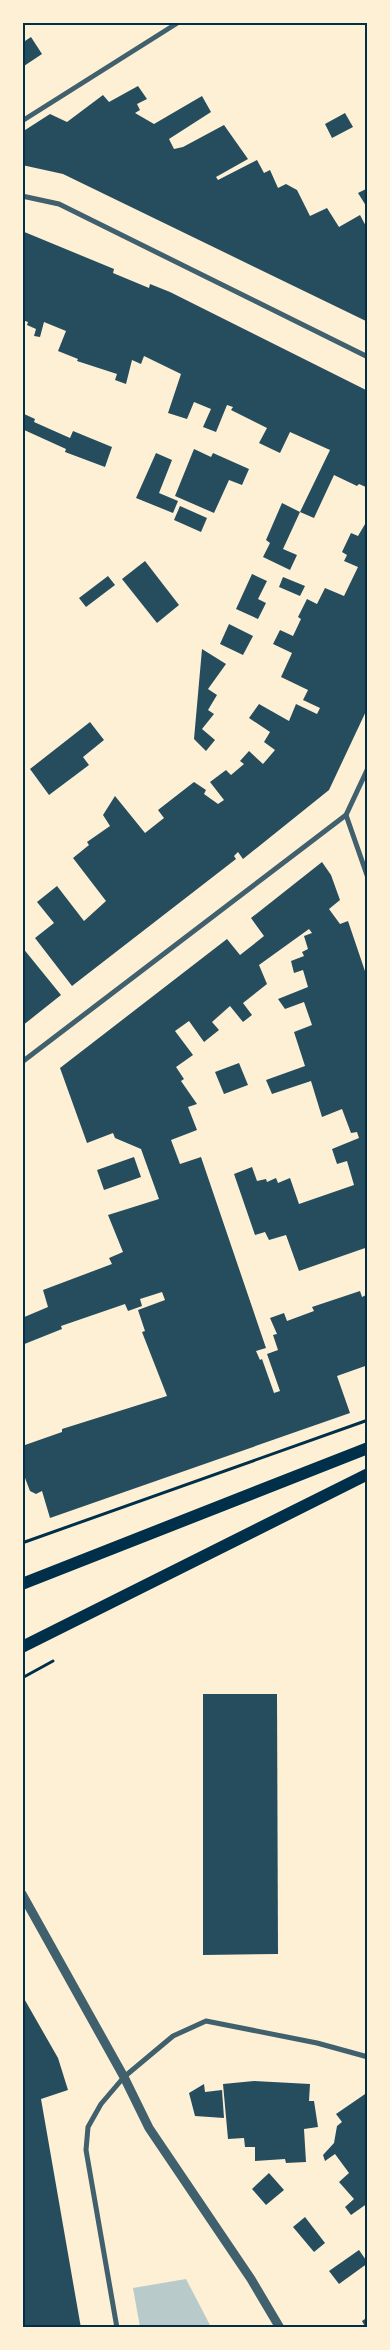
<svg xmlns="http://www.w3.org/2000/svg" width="390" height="2350" font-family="'IBM Plex Serif',serif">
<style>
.green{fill:#b9caca}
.building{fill:#264d5e}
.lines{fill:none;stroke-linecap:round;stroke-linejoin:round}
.path{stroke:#003049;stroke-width:3}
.minor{stroke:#3f606c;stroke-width:5}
.tertiary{stroke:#3f606c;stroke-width:9}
.primary{stroke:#003049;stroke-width:12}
.neatline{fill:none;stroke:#003049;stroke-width:2}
</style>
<rect width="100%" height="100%" fill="#fdf0d5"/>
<!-- green -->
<polygon class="green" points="186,2279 211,2327 140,2327 133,2288"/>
<!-- building -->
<g class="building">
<polygon points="31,37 42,54 24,66 22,43"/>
<polygon points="138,86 147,99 137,104 140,110 135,113 154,124 202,96 211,112 169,139 174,149 183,147 224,125 248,159 216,177 218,180 257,160 264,173 270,170 278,188 286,184 297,190 310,216 327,208 339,227 360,215 368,230 368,322 63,174 22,165 22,132 50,114 67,122 103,95 109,102"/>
<polygon points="345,113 353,127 332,138 325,124"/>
<polygon points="368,188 368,209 358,193"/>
<polygon points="22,231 114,269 113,273 149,288 150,284 170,292 368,391 368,488 359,484 357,486 334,475 314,518 300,512 330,450 290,432 280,453 259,443 267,428 231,410 233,407 227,405 216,432 203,427 211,409 194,402 187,419 168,413 181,374 144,356 141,364 132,360 126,384 115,380 117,374 77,361 78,359 58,351 66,331 44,322 40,337 34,336 36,329 27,325 28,322 22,320"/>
<polygon points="22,413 35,419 34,422 70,438 73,431 112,447 105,467 65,452 66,449 22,429"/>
<polygon points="194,449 211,457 213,453 249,469 242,485 229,480 214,513 175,496"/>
<polygon points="156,453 172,460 159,493 178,501 173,513 136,498"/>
<polygon points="282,503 300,512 283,549 297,555 290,570 263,557 270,543 266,540"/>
<polygon points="180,506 207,518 201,532 174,520"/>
<polygon points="368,519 368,707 329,790 243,859 238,852 234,856 236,859 72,986 35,938 54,923 37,902 57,886 84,921 106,901 73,858 89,845 87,842 110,826 103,815 115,796 145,833 164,818 158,810 194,782 206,790 204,794 218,804 224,800 210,782 226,770 231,775 244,764 240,761 249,751 263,764 275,750 264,742 270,732 249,718 259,704 289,721 296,704 317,714 320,708 303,700 308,690 281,677 292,653 273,644 280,630 293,636 301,619 298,617 307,599 317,604 325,588 344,596 358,567 344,561 347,555 342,552 351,533 358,536"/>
<polygon points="145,561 179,605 157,623 122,579"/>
<polygon points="252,574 267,581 258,599 266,603 258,619 236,609"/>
<polygon points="108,576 115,585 86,607 79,598"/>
<polygon points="283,577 305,586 300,596 279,587"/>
<polygon points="229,624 253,636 243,655 220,644"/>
<polygon points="202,649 226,664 208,689 217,695 208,710 214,714 202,729 215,740 206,751 194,739"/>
<polygon points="90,722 104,740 83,757 89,765 49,795 30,769"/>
<polygon points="322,862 331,875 340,900 329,909 340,924 348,921 368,980 368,1247 299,1271 286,1235 269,1240 265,1232 255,1235 234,1174 252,1167 257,1181 266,1179 267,1182 276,1178 278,1183 290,1178 299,1204 354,1185 347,1161 337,1164 332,1149 359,1138 357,1132 351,1133 342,1109 322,1117 311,1081 272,1094 266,1080 305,1066 294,1032 312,1025 304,1002 285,1009 278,999 308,987 303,970 294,973 291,961 304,956 302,952 308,949 304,936 312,933 309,929 259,965 267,984 243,1003 252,1015 243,1022 230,1006 212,1022 219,1030 204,1042 189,1021 175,1031 193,1055 176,1067 184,1079 181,1081 197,1104 188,1107 197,1130 171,1140 180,1164 201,1157 266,1348 256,1351 260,1360 262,1359 274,1393 280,1391 267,1354 278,1350 273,1335 277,1334 270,1318 284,1313 287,1321 314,1311 312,1307 360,1291 362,1297 368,1294 368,1365 337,1376 350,1413 50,1518 42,1491 36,1494 30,1491 22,1470 22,1444 24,1443 25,1445 62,1432 62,1429 167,1396 142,1332 145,1331 138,1310 165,1300 162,1292 140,1299 142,1306 128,1311 125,1304 61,1326 62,1329 22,1345 22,1318 48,1307 43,1290 112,1264 109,1258 123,1252 108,1215 159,1199 141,1149 115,1138 113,1133 87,1143 60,1068 227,939 240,955 249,948 264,936 251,918"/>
<polygon points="22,947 61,995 22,1026"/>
<polygon points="239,1063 248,1085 224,1094 215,1072"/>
<polygon points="134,1157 141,1177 104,1190 97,1170"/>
<polygon points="203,1694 277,1694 278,1954 203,1955"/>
<polygon points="22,1995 58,2058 68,2090 41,2099 81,2328 22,2328"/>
<polygon points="254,2081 310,2084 309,2101 314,2101 318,2127 304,2129 306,2162 286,2163 285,2159 255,2161 255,2147 245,2147 244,2138 228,2139 223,2084"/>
<polygon points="204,2084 205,2092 222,2090 224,2118 195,2116 189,2093"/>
<polygon points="368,2092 368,2203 351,2215 345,2207 354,2199 339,2182 349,2173 335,2154 325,2161 323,2155 334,2143 337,2126 342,2122 336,2114"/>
<polygon points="269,2173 284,2190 266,2205 252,2189"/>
<polygon points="305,2217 325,2243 314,2252 293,2227"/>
<polygon points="359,2250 368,2263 339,2284 329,2271"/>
<polygon points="368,2317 368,2328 366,2328 362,2321"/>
</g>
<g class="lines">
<!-- path -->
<g class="path">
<polyline points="22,1543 368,1420"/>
<polyline points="22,1678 53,1661"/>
</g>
<!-- minor -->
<g class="minor">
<polyline points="22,121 179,22"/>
<polyline points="22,196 59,204 368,357"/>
<polyline points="346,815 368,878"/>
<polyline points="22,1062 346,815 368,768"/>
<polyline points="117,2328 86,2150 88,2127 101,2104 124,2077 173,2036 206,2021 317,2043 368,2057"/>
</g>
<!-- tertiary -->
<polyline class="tertiary" points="22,1894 124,2077 149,2128 251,2279 280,2328"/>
<!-- primary -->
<g class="primary">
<polyline points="22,1584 368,1448"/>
<polyline points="22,1647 368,1474"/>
</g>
</g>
<!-- border -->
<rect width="390" height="2350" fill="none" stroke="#fdf0d5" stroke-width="48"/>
<rect x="24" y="24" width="342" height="2302" class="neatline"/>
</svg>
